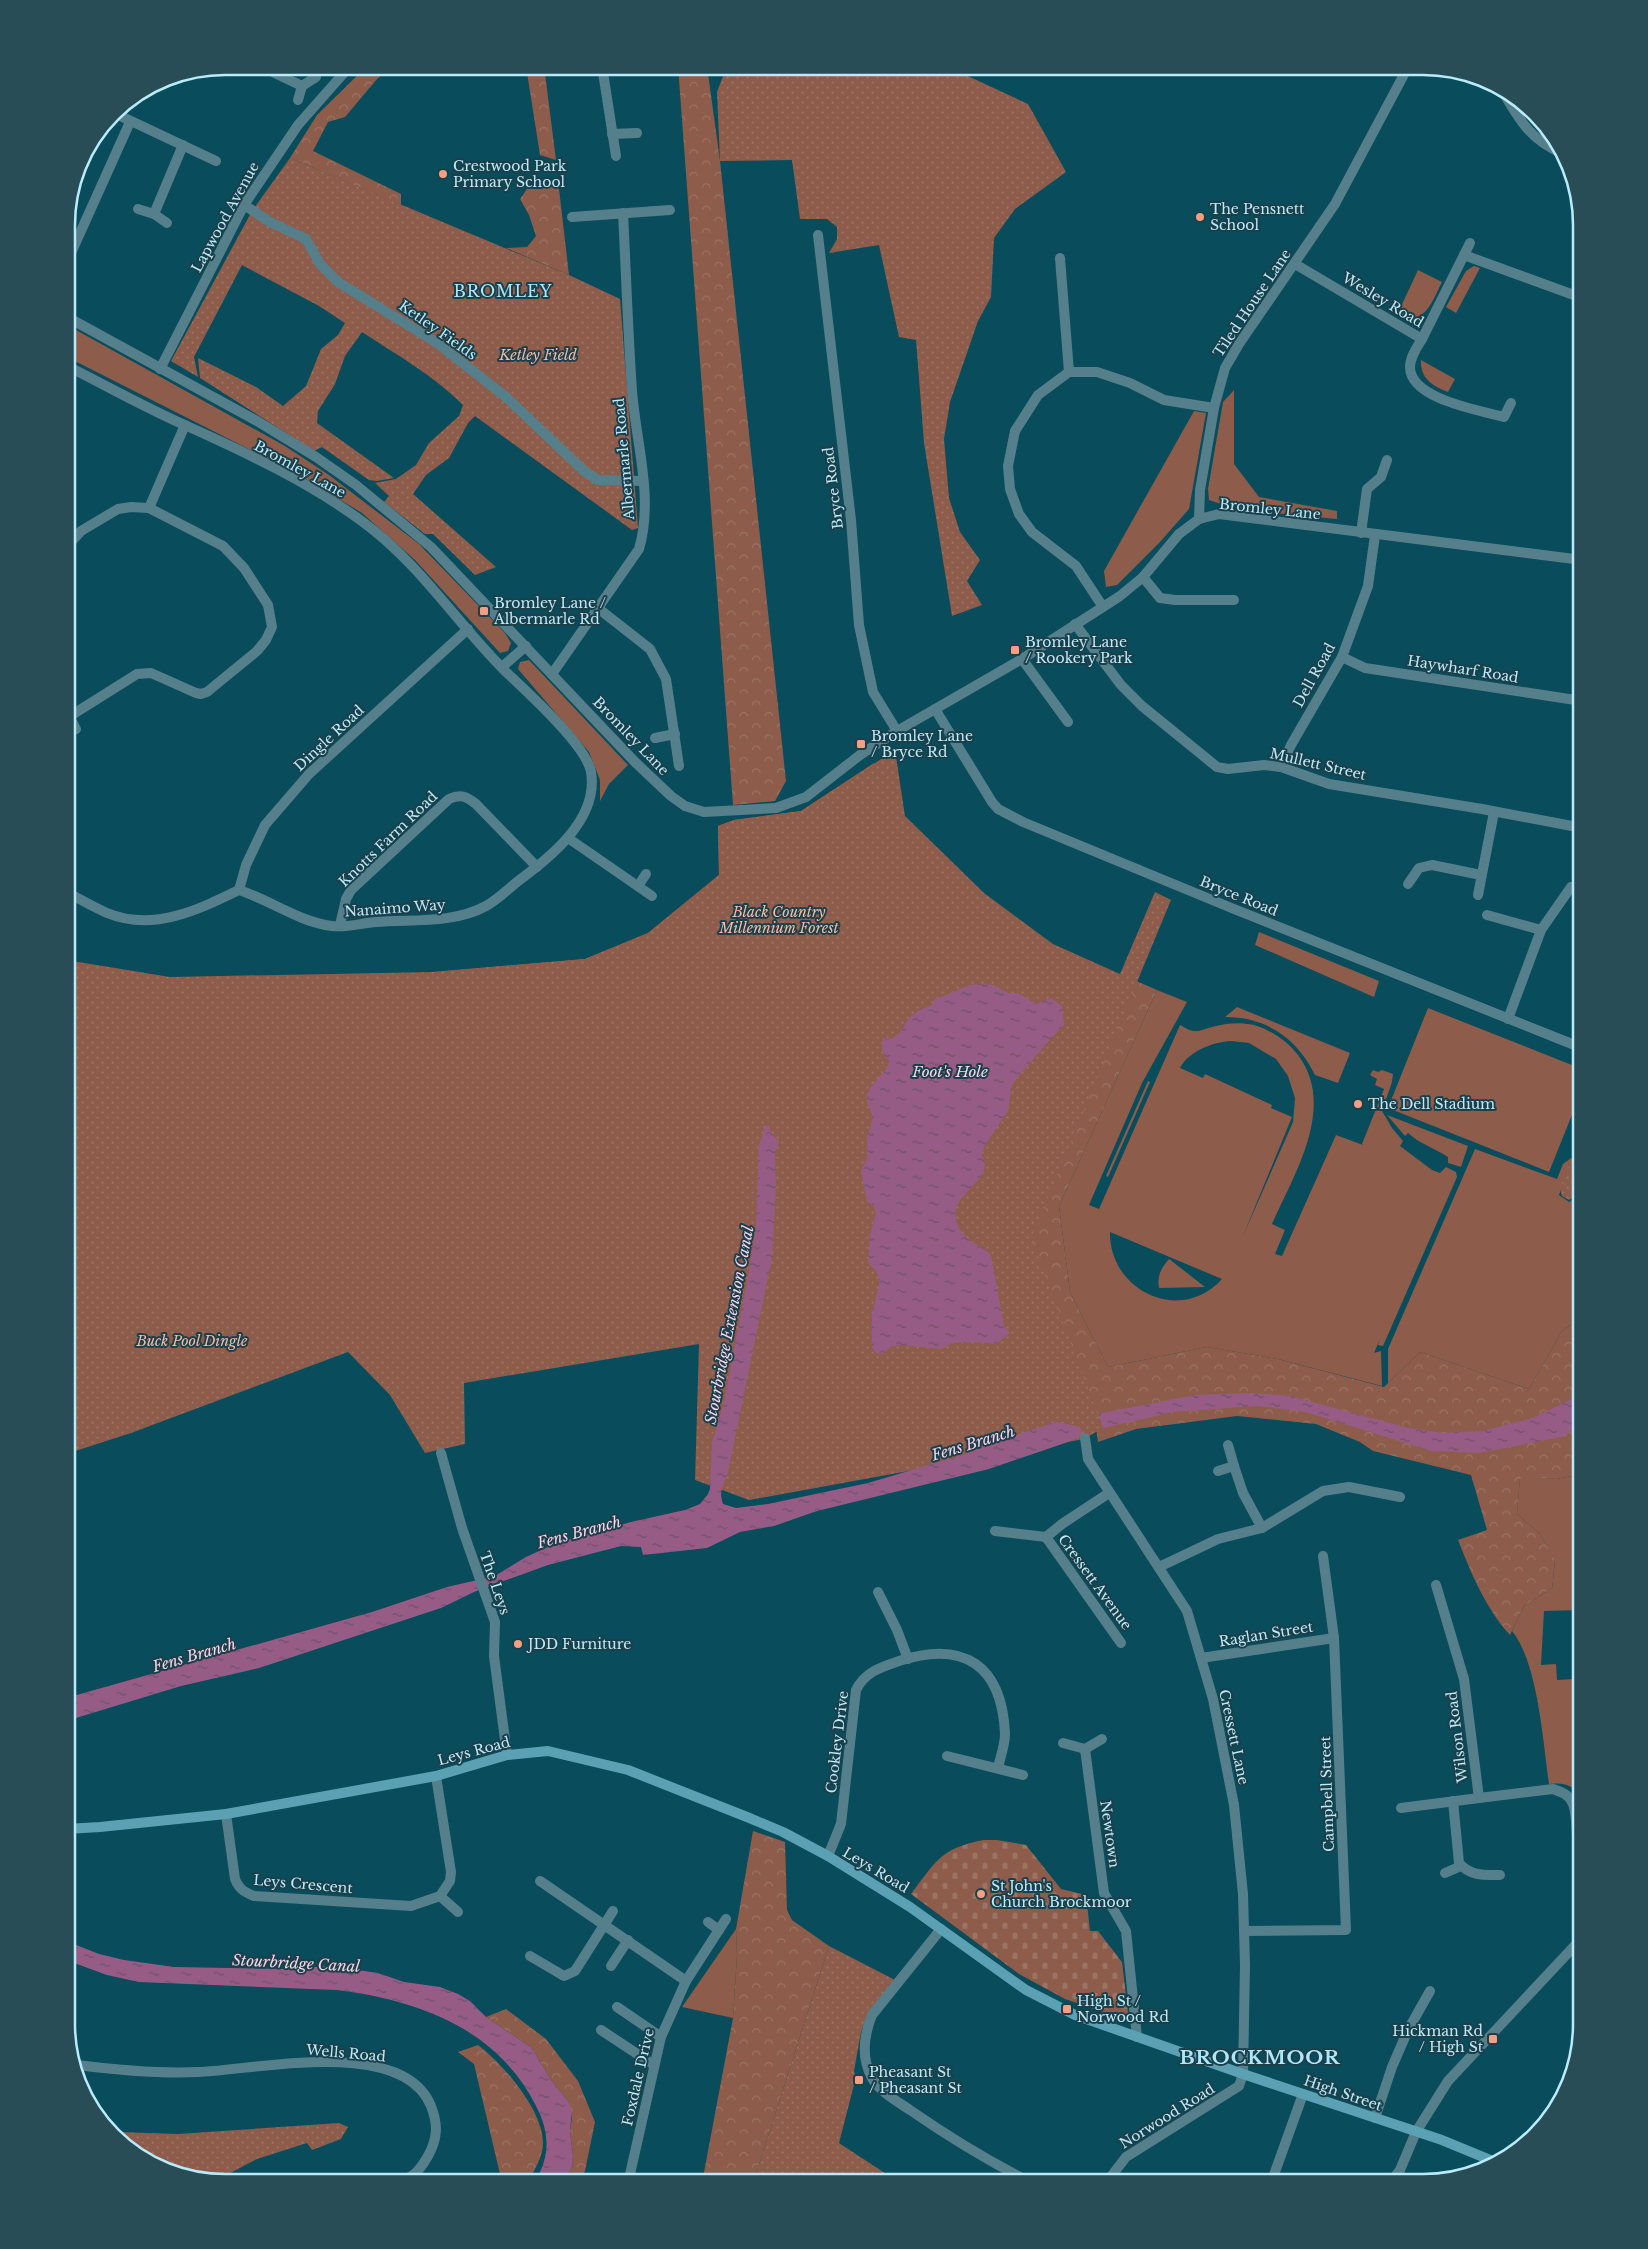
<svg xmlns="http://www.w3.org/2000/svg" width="1648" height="2249" font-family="'Libre Baskerville',serif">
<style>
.grass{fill:#8d5c4b;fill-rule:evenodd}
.forest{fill:url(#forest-crowns)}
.cemetery{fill:url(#cemetery-stones)}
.park{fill:url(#park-dots)}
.water{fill:url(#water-ripples)}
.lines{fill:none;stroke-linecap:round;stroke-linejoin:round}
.minor{stroke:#567f8c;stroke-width:10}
.tertiary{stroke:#567f8c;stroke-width:10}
.secondary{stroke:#5ca0b4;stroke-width:10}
.poi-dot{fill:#f39f83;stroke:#1c3f49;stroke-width:2}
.labels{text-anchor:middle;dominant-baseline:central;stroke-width:4;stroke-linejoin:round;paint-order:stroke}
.poi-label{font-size:14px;fill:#b9ebfa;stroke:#1c3f49;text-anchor:start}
.street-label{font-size:14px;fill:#b9ebfa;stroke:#1c3f49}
.park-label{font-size:14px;font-style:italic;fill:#f7bba7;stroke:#1c3f49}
.water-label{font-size:15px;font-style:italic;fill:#fad5ed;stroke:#1c3f49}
.quarter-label{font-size:16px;letter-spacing:1px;fill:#ace8fa;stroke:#1c3f49}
.district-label{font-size:19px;font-weight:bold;letter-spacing:1px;fill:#ace8fa;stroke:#1c3f49}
.rim{fill:none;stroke:#b9ebfa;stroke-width:2.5}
</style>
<defs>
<pattern id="forest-crowns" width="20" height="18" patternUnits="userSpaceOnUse" patternTransform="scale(1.25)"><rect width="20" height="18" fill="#8d5c4b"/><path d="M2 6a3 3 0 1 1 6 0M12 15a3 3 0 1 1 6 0" fill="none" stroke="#9b7466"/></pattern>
<pattern id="cemetery-stones" width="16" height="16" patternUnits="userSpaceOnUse" patternTransform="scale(1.25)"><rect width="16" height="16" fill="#8d5c4b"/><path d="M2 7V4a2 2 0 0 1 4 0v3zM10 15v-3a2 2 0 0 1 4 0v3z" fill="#9b7466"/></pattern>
<pattern id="park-dots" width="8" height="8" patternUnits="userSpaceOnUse" patternTransform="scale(1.25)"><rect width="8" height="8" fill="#8d5c4b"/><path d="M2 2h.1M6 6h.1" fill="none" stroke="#9b7466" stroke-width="1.8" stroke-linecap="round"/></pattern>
<pattern id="water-ripples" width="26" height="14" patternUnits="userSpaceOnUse" patternTransform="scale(1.25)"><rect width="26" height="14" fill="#975c85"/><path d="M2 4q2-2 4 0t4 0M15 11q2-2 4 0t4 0" fill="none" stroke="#6c526b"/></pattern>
</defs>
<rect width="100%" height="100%" fill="#094c5b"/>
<!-- grass -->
<g class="grass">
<polygon points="1474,266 1480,268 1456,313 1446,307 1466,271"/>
<path d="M1418 270 1442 282C1432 301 1425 328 1398 313Z"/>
<polygon points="67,325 285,446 329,475 419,544 505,633 511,643 508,651 500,653 415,560 362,513 296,473 67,357"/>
<path d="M1421 360 1455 379 1448 392C1432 386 1420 378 1421 360Z"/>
<polygon points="1234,390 1234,464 1259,497 1337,511 1337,519 1239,510 1209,500 1208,489 1223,402"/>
<polygon points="1194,411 1206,413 1189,509 1160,542 1117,585 1106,587 1104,571"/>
<polygon points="529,660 628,765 609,784 600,801 600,780 589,752 518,669 520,662"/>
<polygon points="1259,932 1379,981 1374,997 1255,945"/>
<path d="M1157 990 1187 1002 1142 1083 1089 1205 1099 1209 1180 1025C1184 1027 1190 1031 1194 1031 1199 1032 1207 1028 1212 1027 1226 1023 1240 1022 1254 1025 1271 1030 1287 1041 1298 1055 1337 1107 1294 1174 1272 1224L1285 1230 1275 1254 1282 1256 1336 1135 1363 1145 1362 1144 1384 1089 1375 1085 1377 1079 1370 1075 1373 1070 1378 1072 1382 1070 1393 1074 1392 1082 1382 1111 1392 1128 1403 1141 1400 1146 1432 1170 1440 1173 1446 1167 1456 1172 1457 1177 1383 1346 1378 1345 1380 1339 1374 1353 1381 1351 1382 1386 1278 1359 1207 1347 1108 1367 1070 1292 1059 1206ZM1231 1041 1249 1043 1276 1059 1288 1076 1295 1098 1293 1122 1243 1236 1292 1117 1271 1108 1272 1105 1205 1074 1203 1078 1180 1068C1189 1051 1213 1042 1231 1041ZM1110 1232 1222 1279C1181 1325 1109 1291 1110 1232Z"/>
<path d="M1237 1007 1350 1053 1338 1083 1315 1075C1297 1038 1266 1017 1225 1017Z"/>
<polygon points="1428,1008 1582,1069 1582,1090 1549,1172 1388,1108"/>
<polygon points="1148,1081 1150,1082 1108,1177 1106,1176"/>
<path d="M1387 1115 1468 1146 1461 1167 1448 1163V1157C1434 1148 1420 1144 1408 1133L1405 1136Z"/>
<polygon points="1475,1149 1557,1179 1563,1164 1571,1158 1559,1195 1569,1202 1577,1197 1582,1199 1582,1317 1562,1331 1529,1389 1420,1352 1388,1383 1388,1349"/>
<path d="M1169 1259 1205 1287 1159 1288C1157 1276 1161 1268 1169 1259Z"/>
<path d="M1582 1474V1610L1544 1611 1541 1665 1556 1664 1557 1680 1574 1679 1573 1664 1577 1663V1659H1582V1798C1573 1785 1564 1782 1549 1784 1543 1742 1538 1663 1512 1631L1524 1606 1552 1588 1555 1561 1540 1534 1517 1514 1520 1477 1556 1479Z"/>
<polygon points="736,1929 737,1955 733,2018 682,2007"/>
</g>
<!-- forest -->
<g class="forest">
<polygon points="367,66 393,66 377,79 345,117 328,122 313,151 401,194 401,205 290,158 317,115"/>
<polygon points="401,66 449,66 449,69 413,70"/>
<polygon points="526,66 544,66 556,160 540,155"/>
<polygon points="678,66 707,66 720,161 786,781 775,801 733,805"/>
<polygon points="541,181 559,189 569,275 506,248 527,247 536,236 529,215 520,199 527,189"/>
<path d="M874 763 1003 1315 1120 974 1157 990 1059 1206 1070 1292 1108 1367 1207 1347 1278 1359 1384 1387 1420 1352 1529 1389 1562 1331 1582 1317V1474L1556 1479 1520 1478 1517 1514 1540 1534 1555 1560 1552 1588 1524 1606 1510 1635C1486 1609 1471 1573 1458 1540L1487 1530 1471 1475 1373 1451 1360 1442 1316 1424 1237 1416 1136 1429 1098 1442 1092 1399 749 1500 721 1485 757 1337 447 971 585 959 648 933 719 875 718 826 734 820 801 811Z"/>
<polygon points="753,1831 785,1842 787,1910 792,1920 829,1946 753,2183 702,2183 733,2018 737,1955 736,1929"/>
<polygon points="506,2009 546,2039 578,2081 595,2122 585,2171 578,2183 563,2183 572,2167 573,2156 570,2131 572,2117 568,2101 551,2080 532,2048 486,2017"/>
<path d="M478 2045C503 2064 543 2110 543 2143 543 2157 534 2170 528 2183L496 2182 500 2174 474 2064 458 2052Z"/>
</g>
<!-- cemetery -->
<path class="cemetery" d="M983 1840H997L1026 1845 1061 1889 1086 1895 1090 1931H1098L1122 1962 1129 2021 1065 1999 1019 1974 911 1894C936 1861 940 1849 983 1840Z"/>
<!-- park -->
<g class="park">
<polygon points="727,66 946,66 1028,104 1066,172 1015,209 994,238 991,297 978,321 950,402 944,439 949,498 960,532 980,560 967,581 982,605 952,616 924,443 916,340 899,337 879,245 829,253 837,239 837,227 827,219 800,219 792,160 720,161 717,92"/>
<path d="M290 158 569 275 620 299 638 528 632 530 475 416 468 423 449 458 426 475 413 494 496 567 475 575 433 534H425L384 502 389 496 375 483 396 479 416 465 429 443 459 416 463 405C433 375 397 355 362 332L345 356 335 384 318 411 317 423 394 478 377 481 369 480 322 447 314 451 200 378 198 358 256 387 283 406 306 386 321 349 338 335 345 323 319 306 242 265 194 357 198 377 171 361 252 211Z"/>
<polygon points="895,750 905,816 984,893 1053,944 1120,974 1155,892 1171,900 1031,1238 1103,1428 1084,1439 749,1500 695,1480 699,1344 464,1383 465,1444 425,1453 390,1395 348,1352 131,1433 66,1454 66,960 170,977 432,972 585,959 648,933 719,875 718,826 734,820 801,811"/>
<polygon points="1571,1158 1582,1162 1582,1192 1578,1191 1573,1198 1569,1200 1562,1196 1560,1189"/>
<polygon points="829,1946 897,1981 868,2014 861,2032 854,2071 856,2077 839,2143 900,2183 753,2183"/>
<polygon points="339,2123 348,2127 341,2139 312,2150 307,2143 257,2159 213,2182 145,2161 116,2132 178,2134"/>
</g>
<!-- water -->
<g class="water">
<path d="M980 984 993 985 1008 993H1018L1036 1004 1051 998 1062 1006 1064 1025 1047 1043 1012 1084 1008 1111 985 1145 982 1155C998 1186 934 1195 963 1234 970 1243 983 1246 991 1255L1004 1326 1010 1333 996 1344 975 1342 952 1343 942 1349 899 1345 890 1347 883 1354 876 1353 872 1347V1315L880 1280 876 1271 868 1263 870 1236 876 1212 872 1204 867 1202 861 1171 867 1159V1137L873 1118 867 1101V1094L871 1087 888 1067 889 1060C881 1053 881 1048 883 1038L892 1039 902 1030 909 1018 918 1011 932 1005 934 1000 970 985Z"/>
<path d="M763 1126H770V1132L779 1141 775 1153 776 1189 772 1258 727 1476C722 1488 719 1491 723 1504L736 1508 768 1504 868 1483 966 1454 994 1442 1057 1422 1080 1427 1082 1435 1068 1442 989 1469 817 1511 774 1526 740 1532 707 1548 643 1555 641 1547 621 1546 548 1565 474 1592 441 1608 259 1668 181 1686 66 1721V1698L372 1612 447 1587 495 1576 526 1557 559 1542 631 1522 685 1510 700 1504 708 1494 710 1489 712 1443 724 1403 750 1265 756 1227 759 1145 764 1131Z"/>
<polygon points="1251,1393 1290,1396 1408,1428 1443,1433 1483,1431 1533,1418 1582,1394 1582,1425 1562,1437 1479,1453 1431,1451 1306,1412 1257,1406 1174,1412 1103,1428 1098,1414 1195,1395"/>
<path d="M66 1941 99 1954 124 1960 174 1967 288 1969 329 1966 378 1973 404 1982 440 1987 458 1994 470 2001 486 2017 532 2048 551 2080 568 2101 572 2110 570 2131 573 2156 572 2167 563 2183H534C551 2156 550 2132 535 2104 496 2028 417 2000 337 1990L139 1982 107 1975 66 1960Z"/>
</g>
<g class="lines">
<!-- minor -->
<g class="minor">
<polyline points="260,66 302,86"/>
<polyline points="602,66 616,156"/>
<path d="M1500 87C1519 118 1527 138 1563 154"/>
<polyline points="298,100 302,86 316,77"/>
<polyline points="114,113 216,161"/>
<polyline points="612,134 637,133"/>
<polyline points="244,205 270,222 306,239 320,264 338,282 437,343 506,397 584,471 598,480 643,481"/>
<polyline points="138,209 154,214 167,223"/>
<polyline points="154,214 183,145"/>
<polyline points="572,217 670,210"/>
<polyline points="818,235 851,520 859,625 873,692 897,731"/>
<polyline points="1464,255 1582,298"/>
<polyline points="1060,258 1069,372"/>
<polyline points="67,262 130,122"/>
<path d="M1295 264 1422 339C1417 347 1410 357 1410 367 1410 399 1479 410 1504 417L1511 403"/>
<polyline points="67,293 71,296"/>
<polyline points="1422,339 1470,243"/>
<polyline points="160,369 244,205 298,125 350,66"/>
<polyline points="149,508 185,425"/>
<polyline points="1361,533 1367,489 1381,477 1387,460"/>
<polyline points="1143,577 1160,598 1175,600 1234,600"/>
<polyline points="1103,607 1076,566 1032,532 1019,514 1010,489 1008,466 1015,431 1038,395 1069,372 1097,372 1130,383 1164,400 1214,408"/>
<polyline points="599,609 650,649 666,679 679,766"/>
<polyline points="1075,624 1121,685 1142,706 1217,767 1228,769 1264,765 1281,767 1329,784 1482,809 1572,826 1582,826"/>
<polyline points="1342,657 1365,668 1582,701"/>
<polyline points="1022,659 1068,722"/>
<polyline points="502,667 526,646"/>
<path d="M552 674 639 549C654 498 636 443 632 391 628 332 626 272 623 213"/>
<polyline points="69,716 76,729"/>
<polyline points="67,718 137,674 151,673 196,693 201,694 207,692 257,651 266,640 272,627 268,605 244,568 223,546 149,508 131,507 118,509 81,531 67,546"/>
<polyline points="655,738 675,734"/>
<polyline points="1281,767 1291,745 1342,657 1368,586 1375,535"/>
<polyline points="568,838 652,896"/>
<polyline points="1408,884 1419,868 1432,865 1481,875"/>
<polyline points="638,886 646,874"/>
<polyline points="239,890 246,865 265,825 309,774 468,629"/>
<path d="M66 892C80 899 93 907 107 913 153 932 198 910 239 890 270 900 299 922 332 926 346 928 362 923 376 922 412 919 453 924 486 906 497 900 507 890 517 882 550 857 599 820 591 772 587 746 526 691 505 671 456 622 420 564 363 522 309 482 247 453 187 426 146 408 107 386 67 366"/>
<polyline points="1478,895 1494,812"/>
<polyline points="1487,915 1541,930"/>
<path d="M340 925 346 899 351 890 449 799C461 794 466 796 476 804L537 867"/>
<polyline points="1508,1019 1541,930 1571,887"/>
<polyline points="1085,1438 1088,1459 1187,1611 1213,1699 1234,1805 1243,1894 1245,1965 1243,2074 1239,2086 1126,2157 1106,2183"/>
<polyline points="1228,1445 1234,1466"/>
<polyline points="441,1453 462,1528 495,1622 494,1656 507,1755"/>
<polyline points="1218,1471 1234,1466 1243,1493 1262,1528"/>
<polyline points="995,1531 1046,1537 1062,1524 1109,1493"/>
<polyline points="1046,1537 1121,1643"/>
<polyline points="1159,1567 1218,1539 1262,1528 1323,1491 1349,1487 1400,1497"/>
<path d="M1436 1585 1464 1679 1479 1798 1553 1789C1561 1792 1568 1794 1572 1802 1579 1813 1578 1889 1578 1906L1582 1914"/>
<polyline points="878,1592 897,1630 908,1659"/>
<polyline points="1201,1658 1334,1638"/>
<polyline points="1063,1743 1085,1749 1102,1739"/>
<polyline points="1085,1749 1104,1893 1126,1931 1137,2037"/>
<polyline points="947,1756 1023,1775"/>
<path d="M1453 1801 1459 1863C1470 1876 1483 1875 1500 1875"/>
<polyline points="1401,1808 1479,1798"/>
<path d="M226 1814 235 1879C239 1889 244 1892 254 1896L411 1906 440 1896 450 1881 451 1872 436 1776"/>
<path d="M828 1856 841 1824 856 1690C865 1672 881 1667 899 1661 964 1640 1002 1665 1005 1734 1005 1745 1000 1758 998 1768"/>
<polyline points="1445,1873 1461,1866"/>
<polyline points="540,1881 686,1981"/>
<polyline points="440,1896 458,1912"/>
<polyline points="708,1922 719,1930"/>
<path d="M941 1929 872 2015C864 2035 861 2058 872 2078 880 2092 897 2101 910 2110 949 2137 990 2162 1032 2183"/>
<polyline points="1244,1931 1346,1930 1334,1638 1323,1556"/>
<polyline points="530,1956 564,1976 575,1971 613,1911"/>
<polyline points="611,1966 628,1940"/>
<polyline points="617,2007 661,2037"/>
<polyline points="601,2030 654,2065"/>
<path d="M77 2065C117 2070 158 2074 198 2072 256 2070 403 2036 431 2106 438 2124 438 2138 428 2156 416 2177 410 2180 387 2182"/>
<polyline points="1375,2118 1392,2067 1408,2030 1430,1991"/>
<polyline points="628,2183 661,2037 686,1981 726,1919"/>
<polyline points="1271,2183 1303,2094"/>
<polyline points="1390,2183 1400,2170 1416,2132"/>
</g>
<!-- tertiary -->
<g class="tertiary">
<polyline points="67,317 257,421 316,457 356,485 431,547 635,762 671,796 685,806 704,812 776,808 806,797 860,755 897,731 1022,659 1120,596 1143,577 1179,534 1199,519 1219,514 1582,560"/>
<polyline points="1199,519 1200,490 1214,408 1225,368 1239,344 1335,204 1408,67"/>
<polyline points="935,709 992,802 998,809 1023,822 1234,909 1582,1048"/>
<polyline points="1416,2132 1448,2081 1582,1938"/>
</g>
<!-- secondary -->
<polyline class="secondary" points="66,1829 100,1827 226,1814 436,1776 507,1755 548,1751 628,1770 747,1817 783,1832 828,1856 910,1907 1026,1990 1075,2015 1243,2074 1442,2140 1498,2163"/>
</g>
<!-- markers -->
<g class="poi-dot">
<circle cx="443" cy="174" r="5"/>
<circle cx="1200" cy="217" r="5"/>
<rect x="479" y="606" width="10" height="10" rx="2.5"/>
<rect x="1010" y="645" width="10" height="10" rx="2.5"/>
<rect x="856" y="739" width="10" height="10" rx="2.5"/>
<circle cx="1358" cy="1104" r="5"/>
<circle cx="518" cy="1644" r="5"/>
<circle cx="981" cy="1894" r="5"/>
<rect x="1062" y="2004" width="10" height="10" rx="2.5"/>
<rect x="1488" y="2034" width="10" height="10" rx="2.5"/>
<rect x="854" y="2075" width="10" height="10" rx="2.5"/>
</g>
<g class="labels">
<!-- poi labels -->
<g class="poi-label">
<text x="453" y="166">Crestwood Park<tspan x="453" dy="16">Primary School</tspan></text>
<text x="1210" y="209">The Pensnett<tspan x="1210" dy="16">School</tspan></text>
<text x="494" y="603">Bromley Lane /<tspan x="494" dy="16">Albermarle Rd</tspan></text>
<text x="1025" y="642">Bromley Lane<tspan x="1025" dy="16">/ Rookery Park</tspan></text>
<text x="871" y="736">Bromley Lane<tspan x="871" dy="16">/ Bryce Rd</tspan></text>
<text x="1368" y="1104">The Dell Stadium</text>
<text x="528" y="1644">JDD Furniture</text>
<text x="991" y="1886">St John's<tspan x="991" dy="16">Church Brockmoor</tspan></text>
<text x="1077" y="2001">High St /<tspan x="1077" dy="16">Norwood Rd</tspan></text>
<text x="1483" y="2031" text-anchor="end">Hickman Rd<tspan x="1483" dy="16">/ High St</tspan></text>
<text x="869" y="2072">Pheasant St<tspan x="869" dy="16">/ Pheasant St</tspan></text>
</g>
<!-- street labels -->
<g class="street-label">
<text transform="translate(225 217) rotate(-61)">Lapwood Avenue</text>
<text transform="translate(1383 300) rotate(31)">Wesley Road</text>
<text transform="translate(1252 303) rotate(-56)">Tiled House Lane</text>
<text transform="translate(438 330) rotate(35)">Ketley Fields</text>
<text transform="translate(624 459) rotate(-95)">Albermarle Road</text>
<text transform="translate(300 469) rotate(29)">Bromley Lane</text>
<text transform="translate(833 488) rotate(-97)">Bryce Road</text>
<text transform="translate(1270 509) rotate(6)">Bromley Lane</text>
<text transform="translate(1463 669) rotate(9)">Haywharf Road</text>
<text transform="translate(1314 675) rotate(-61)">Dell Road</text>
<text transform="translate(631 736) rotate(46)">Bromley Lane</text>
<text transform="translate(329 738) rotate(-43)">Dingle Road</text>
<text transform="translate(1318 764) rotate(13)">Mullett Street</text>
<text transform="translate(388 839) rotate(-44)">Knotts Farm Road</text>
<text transform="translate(1239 896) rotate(22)">Bryce Road</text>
<text transform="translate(395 908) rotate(-4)">Nanaimo Way</text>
<text transform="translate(1095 1582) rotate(54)">Cressett Avenue</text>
<text transform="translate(495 1583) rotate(71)">The Leys</text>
<text transform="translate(1266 1634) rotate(-9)">Raglan Street</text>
<text transform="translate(1234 1737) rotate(78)">Cressett Lane</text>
<text transform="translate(1457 1737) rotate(-97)">Wilson Road</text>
<text transform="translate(837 1742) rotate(-83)">Cookley Drive</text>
<text transform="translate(474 1751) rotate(-15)">Leys Road</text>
<text transform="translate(1327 1794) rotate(-92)">Campbell Street</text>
<text transform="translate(1110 1834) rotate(82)">Newtown</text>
<text transform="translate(876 1870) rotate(31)">Leys Road</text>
<text transform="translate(303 1884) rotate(5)">Leys Crescent</text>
<text transform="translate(346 2053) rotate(5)">Wells Road</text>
<text transform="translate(638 2077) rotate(-77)">Foxdale Drive</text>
<text transform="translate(1343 2093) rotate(19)">High Street</text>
<text transform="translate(1167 2116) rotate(-32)">Norwood Road</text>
</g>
<!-- park labels -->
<g class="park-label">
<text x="538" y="355">Ketley Field</text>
<text x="779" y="912">Black Country<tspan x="779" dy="16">Millennium Forest</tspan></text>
<text x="192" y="1341">Buck Pool Dingle</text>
</g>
<!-- water labels -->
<g class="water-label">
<text x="950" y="1071">Foot's Hole</text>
<text transform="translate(729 1325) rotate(-79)">Stourbridge Extension Canal</text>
<text transform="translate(973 1443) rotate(-17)">Fens Branch</text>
<text transform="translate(579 1532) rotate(-15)">Fens Branch</text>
<text transform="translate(194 1655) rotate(-16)">Fens Branch</text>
<text transform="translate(296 1963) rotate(3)">Stourbridge Canal</text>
</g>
<!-- quarter labels -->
<g class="quarter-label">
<text x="503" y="291">BROMLEY</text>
</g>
<!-- district labels -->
<g class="district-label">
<text x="1260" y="2057">BROCKMOOR</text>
</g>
</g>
<!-- crop -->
<path d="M0 0H1648V2249H0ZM225 75H1423A150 150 0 0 1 1573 225V2024A150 150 0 0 1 1423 2174H225A150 150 0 0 1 75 2024V225A150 150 0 0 1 225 75Z" fill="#294d57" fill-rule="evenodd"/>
<path class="rim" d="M225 75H1423A150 150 0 0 1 1573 225V2024A150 150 0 0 1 1423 2174H225A150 150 0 0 1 75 2024V225A150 150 0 0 1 225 75Z"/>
</svg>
